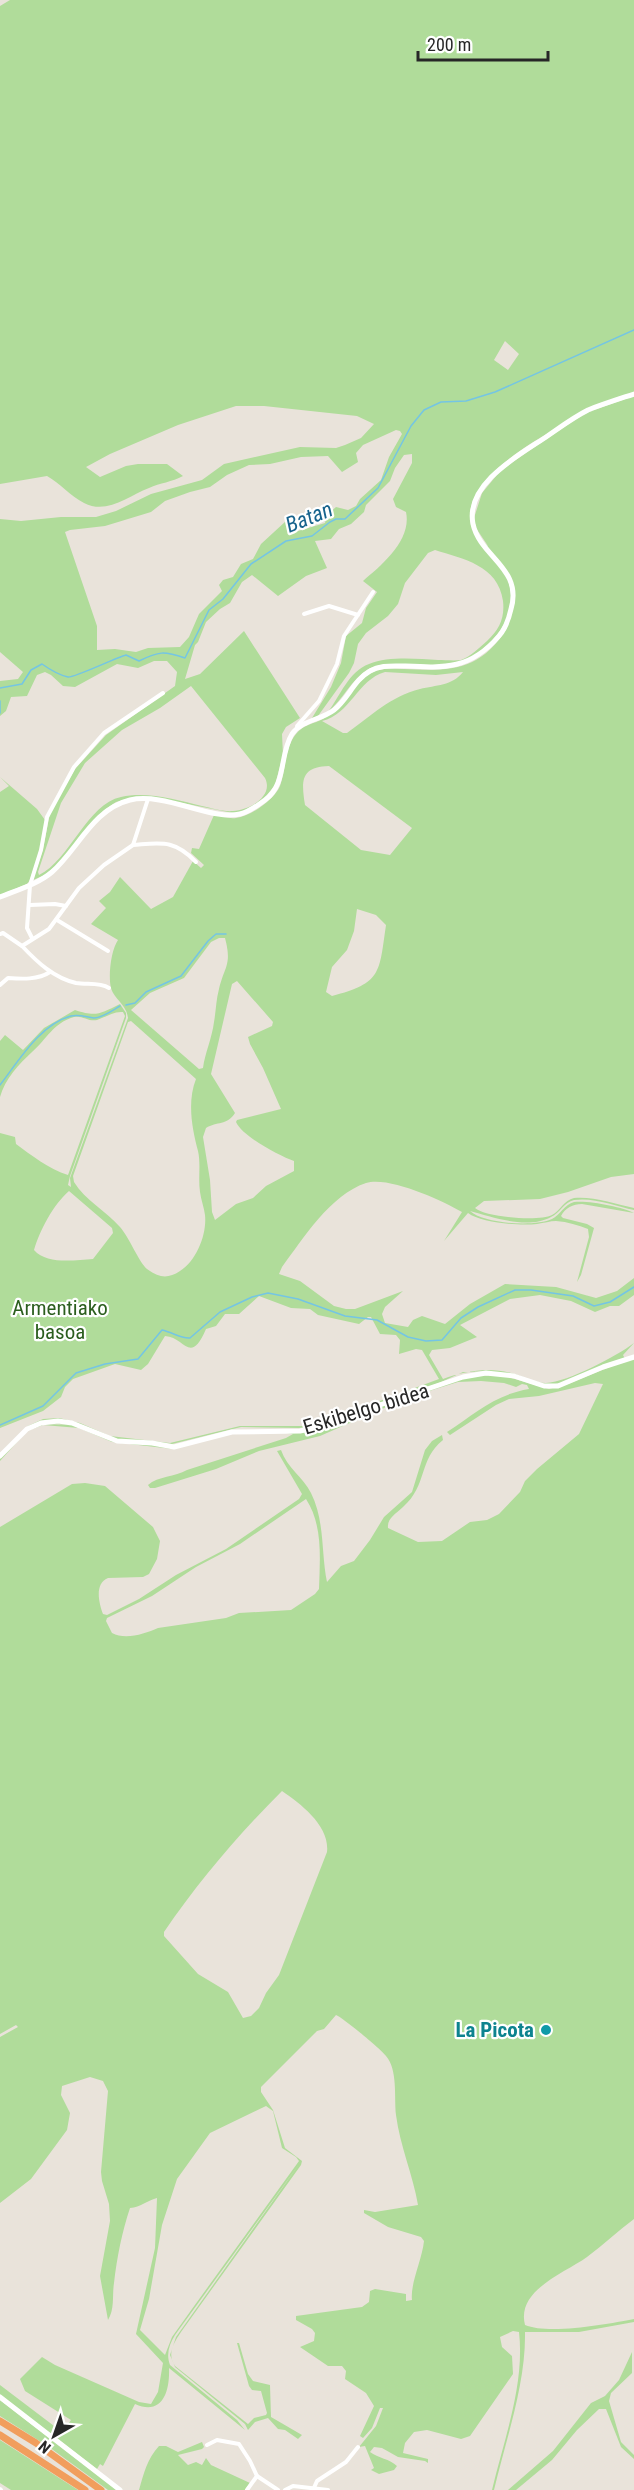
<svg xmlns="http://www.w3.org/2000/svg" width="634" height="2490" font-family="'Roboto Condensed',sans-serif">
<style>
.green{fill:#b0dc9a;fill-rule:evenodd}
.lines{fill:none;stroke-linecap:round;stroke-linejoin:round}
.stream{stroke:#74c5e4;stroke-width:1.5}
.street{stroke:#fff;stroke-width:4}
.secondary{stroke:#fff;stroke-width:5}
.highway{stroke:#f19e5d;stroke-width:7}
.culture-dot{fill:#0f9aa8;stroke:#fff;stroke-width:2}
.labels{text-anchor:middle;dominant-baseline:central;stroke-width:4.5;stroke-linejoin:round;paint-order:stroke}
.park-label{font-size:21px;fill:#2b5e1e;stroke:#fff}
.street-label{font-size:21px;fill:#272727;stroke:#fff}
.culture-label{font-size:21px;font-weight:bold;fill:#0d838f;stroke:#fff;text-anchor:end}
.water-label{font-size:22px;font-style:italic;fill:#17638c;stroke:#fff}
</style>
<rect width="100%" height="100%" fill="#e9e3da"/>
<!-- green -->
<g class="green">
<path d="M10 0H634V392C591 411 457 466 471 525 473 534 481 540 488 546L476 528 474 518 482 493 501 470 576 419 591 411 634 396V1174L611 1177 568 1192 540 1199 484 1201 475 1208C485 1217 539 1222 552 1215 560 1211 564 1200 574 1198 592 1196 616 1204 634 1208V1210C616 1206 593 1197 574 1200 564 1202 560 1213 551 1217 527 1230 493 1217 470 1211 484 1224 535 1227 552 1219 560 1215 565 1204 574 1202 588 1200 623 1207 634 1213L582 1204C573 1204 565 1208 561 1216L563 1218 587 1224 594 1228 581 1275 577 1282 589 1237 588 1229C578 1225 568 1222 556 1221 550 1221 544 1223 537 1224 520 1226 481 1223 468 1213L444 1241 462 1212C441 1200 389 1176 366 1183 330 1195 303 1239 282 1267L279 1274 300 1281 334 1306 346 1309H355L403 1291 385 1307 382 1314 385 1323 408 1327 413 1320 422 1316 445 1324 470 1304 505 1284 556 1287 596 1298 617 1291 634 1278V1295L619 1306H610L595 1312 571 1301 540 1295 510 1299 460 1325 477 1337 450 1348 432 1350 429 1355 443 1379C465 1371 488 1367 511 1373 523 1376 534 1383 546 1383 568 1382 617 1356 634 1343L623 1355 625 1359 566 1382 550 1385 488 1371 463 1372 439 1383 316 1426 299 1428 241 1427 172 1444 117 1439 87 1427 40 1422 4 1449 28 1426 43 1419 59 1418 80 1423 110 1436 170 1443 240 1426H312L439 1379 422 1350 416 1349 399 1354 400 1340 396 1335 380 1334 371 1317H368L359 1324 318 1315 310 1309 291 1308 259 1296 239 1314H225L216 1326 206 1329C190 1366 185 1337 165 1336L148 1364 141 1370 115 1364 73 1379 65 1387 61 1397 43 1411 0 1428V1133L15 1137 16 1144C31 1155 49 1169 68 1175L125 1016 123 1012C114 1011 106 1017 97 1020 89 1022 82 1015 74 1017 53 1023 47 1039 32 1052 19 1064 5 1079 0 1097V1041L5 1035 23 1050 44 1028 75 1010C96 1017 100 1014 120 1004L126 1013V1018L70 1176 68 1185 71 1187 70 1178 128 1018C127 1005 114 999 111 988 108 976 111 950 118 940L91 924 106 908 99 901 110 892 120 877 151 909 173 897 193 861 201 868 204 865 191 853 192 848 199 849 214 815C221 816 229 819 236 818 251 816 274 800 280 786 286 770 284 749 296 734 303 725 313 724 323 719 339 710 350 689 365 677 376 668 390 668 404 669 449 671 480 672 507 628L504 624C495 641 471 663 451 665 436 667 420 664 405 664 394 664 383 663 373 667 354 674 344 699 328 712 340 696 349 671 369 664 389 656 417 659 438 660 445 660 454 661 461 660 470 657 479 648 487 641 499 630 505 618 503 601 498 565 463 559 435 550L428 553 405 583 398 604 388 616 366 633 358 644 354 663 349 673 318 716 312 718 331 687 341 663 346 636 362 623 366 608 377 592 363 581C382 565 412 540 406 512L396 507 393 499 412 463V454L404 455 395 468 390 481 366 505 364 512 351 524 339 529 331 539 315 541 327 568 306 576 278 596 252 575 242 582 230 603 220 609 206 622 198 642 195 645 185 679 200 674 244 631 300 718 286 727 282 734 283 755 275 785 262 801 244 811 233 813 172 801 130 798 116 802 103 811 59 863 45 875 33 880 43 849 50 813 75 769 106 735 175 686 177 672 167 661H154L138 668 117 664 75 687 63 686 51 675 45 672 37 675 27 696 11 697 6 711 0 716V681L18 679 23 672 0 652V519L21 521 61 517H96L116 511 151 494 202 480 224 464 300 447 336 448 345 445 361 438 374 424 357 416 264 406H236L178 425 110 454 86 467 100 477 126 466 138 464H167L183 476C172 482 160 483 149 488 128 496 107 515 84 503 70 496 60 483 47 476L0 484V6ZM505 341 519 354 508 370 494 360ZM396 430 400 431 402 434 389 457 381 480 360 499 356 506 348 510 336 507 327 515 325 523 298 531 291 522 286 521 261 544 253 559 241 564 233 577 223 580 219 585 222 591 199 614 189 637 180 647 148 648 136 652 115 649 97 650V626L65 532 70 530 105 526 151 512 165 501 190 492 210 487 227 475 249 465 270 464 301 457 328 456 342 472 358 462 356 453 363 445ZM385 672 436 675 463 672C452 686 436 685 420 689 391 696 371 716 347 733H343L322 721C351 714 357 680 385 672ZM191 686 265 778C274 796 250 810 233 811 223 812 212 808 202 806 177 800 147 791 121 797 87 804 70 860 39 875L38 872 61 803 85 763 122 730 160 708ZM329 766 412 828 390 855 361 850 305 805C301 780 301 767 329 766ZM357 909 376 915 386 925C379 973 382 983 332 996L326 992 332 967 347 950 354 931ZM219 938H225C232 965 225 965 219 989 216 1000 216 1011 214 1022 212 1038 205 1053 203 1068L199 1069 131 1010 150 993 184 978 211 942ZM237 981 273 1022 272 1026 248 1037 250 1044 263 1068 281 1109 237 1120 236 1122C242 1136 279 1156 294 1161V1171L266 1186 253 1198 236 1204 215 1220 212 1212 210 1180 203 1137 206 1128C217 1121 227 1126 235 1113L211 1074 232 984ZM131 1021 196 1079C187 1102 192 1128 198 1151 201 1164 198 1178 200 1192 201 1200 204 1207 205 1215 207 1234 197 1260 180 1271 168 1279 159 1278 147 1269 139 1262 129 1237 120 1227 106 1211 85 1200 74 1182L73 1176 128 1022ZM69 1191 112 1228 113 1233 93 1259C75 1260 47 1265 34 1250 40 1230 53 1205 69 1191Z"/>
<polygon points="0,777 37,809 45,820 43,840 30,880 27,884 0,895 0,792 9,786"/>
<path d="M634 1359V2219C618 2231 603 2245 587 2257 565 2273 516 2290 525 2325 549 2335 608 2324 634 2319V2322L579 2332H525C526 2384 506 2439 494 2490H492C504 2439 525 2385 519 2332L513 2331 500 2337 502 2347 512 2356 513 2374 470 2436 461 2439 427 2430 414 2432 405 2443 403 2453 428 2459V2463L425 2461 398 2457 382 2448 374 2447 370 2452C378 2458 390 2459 397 2466L394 2470 379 2474 371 2470 374 2468 365 2446 359 2447 376 2426 383 2408H380L372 2428 363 2438 360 2436 374 2406 366 2393 345 2379 346 2371 342 2366H328L300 2347 314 2341 315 2333 312 2329 296 2320V2316L362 2307 369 2302 370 2291 375 2289 406 2294V2301L412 2300C410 2284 422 2260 424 2241L421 2237 388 2227 364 2213V2210L375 2212 418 2205C413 2175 400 2146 396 2115 394 2097 398 2070 386 2056 382 2050 342 2017 336 2015L324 2029 317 2031 261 2087V2092L273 2110 285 2148 302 2161 301 2165 181 2332C173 2344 167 2354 175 2366L248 2424 254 2418 266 2415 267 2413 261 2391 252 2390 249 2386 237 2343H239L248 2374 253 2381 270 2385 271 2417 302 2435 298 2439 285 2430 278 2429 268 2418 255 2422 248 2430 245 2424 175 2367 170 2355 176 2337 300 2163 175 2335C169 2345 166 2354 170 2365L237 2420 245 2430 169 2368C170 2392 162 2416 135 2404L103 2466 100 2464 97 2469 0 2395V2385L62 2432 71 2420 25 2391 20 2379 42 2357 55 2365 139 2402 151 2404 158 2392 163 2363 136 2334 155 2248 157 2198C146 2201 141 2207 130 2208 122 2232 117 2257 114 2283 112 2295 115 2309 108 2320L100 2276 110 2221 109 2204 102 2181 101 2172 108 2091 103 2081 90 2077 62 2086 61 2095 70 2113 67 2130 31 2179 0 2203V2037L18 2027 16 2025 0 2034V1527L72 1484 85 1483 105 1486 153 1527 160 1541 157 1559 149 1574 143 1577 108 1578C94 1584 99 1603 103 1614L107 1615 139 1599 176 1575 226 1549 299 1499 302 1494 277 1451 281 1450C287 1468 303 1477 311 1493 325 1521 321 1553 327 1582L341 1566 354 1561 370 1540 384 1517 412 1492 425 1450 432 1441 442 1435 443 1440C418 1460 428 1485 403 1507 396 1514 387 1518 388 1528L418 1542 442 1541 470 1522 487 1520 499 1514 520 1492 525 1481 537 1469 579 1434 603 1384 595 1383 539 1396 509 1399 496 1405 450 1435 447 1432C476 1413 494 1395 529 1389L527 1385 522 1384 516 1387 504 1383 481 1381 458 1382 407 1398 320 1436 259 1451 216 1469 155 1488H150L148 1485C158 1476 175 1477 187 1470L286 1438 293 1434 266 1430 240 1431 173 1449 112 1442 79 1428 43 1425 27 1431 0 1461V1458L23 1433 43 1424 75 1425 116 1441 178 1447 237 1430H314L432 1389 463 1375 505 1376 549 1389 568 1384 617 1364ZM306 1499C323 1525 320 1558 319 1589L315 1594 291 1610 239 1613 226 1618 158 1628C145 1634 125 1640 112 1633L106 1621 107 1618 152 1596 196 1567 240 1544ZM282 1791C301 1804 330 1826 327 1852L279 1975 266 1993 259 2008 251 2016 243 2018 228 1992 198 1974 164 1936V1932C199 1881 238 1835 282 1791ZM266 2106 273 2111 282 2148 296 2157 299 2161 192 2309 172 2337 165 2355 140 2330 149 2299 162 2225 177 2179 210 2133Z"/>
<polygon points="632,2352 632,2373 611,2393 609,2401 621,2442 634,2455 634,2459 621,2447 606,2409 599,2409 577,2430 552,2460 516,2490 508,2490 553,2451 591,2403 605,2396 619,2380"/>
<polygon points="0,2400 117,2490 108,2490 49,2447 0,2416"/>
<polygon points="0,2440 78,2490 11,2490 0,2483"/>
<path d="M202 2442 204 2447 202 2449 178 2455 188 2465 196 2462 202 2465 206 2458 211 2465 250 2483 245 2490H139C144 2473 147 2459 159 2446H166L178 2452Z"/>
</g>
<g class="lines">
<!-- stream -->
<g class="stream">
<path d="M0 688 22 684 31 670 42 664C49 669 59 675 68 677 74 678 115 658 126 655L139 661C159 651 164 651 185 658L209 610 223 599 251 564 286 541 312 536 330 522 336 519H345L378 488 411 426 424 410 441 402 466 401 495 392 634 330"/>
<polyline points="0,701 0,713"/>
<polyline points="126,1005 135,1003 146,992 181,976 208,941 216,934 226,934"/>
<path d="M0 1085C18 1062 40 1024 71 1016 79 1014 86 1017 94 1018 102 1018 113 1010 120 1006"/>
<path d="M0 1425 43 1406 76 1373 105 1364 138 1359 162 1330C172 1332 181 1339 190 1338L220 1312 252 1297 268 1293 298 1299 345 1316 377 1320 408 1337 426 1341 442 1340 461 1318 478 1307 515 1290H531L573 1296 594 1306 610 1302 634 1287"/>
</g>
<!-- street -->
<g class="street">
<polyline points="304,614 329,606 358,615"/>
<polyline points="297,726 319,701 337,664 344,636 373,592"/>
<path d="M133 845C161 843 174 839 196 862"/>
<polyline points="30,905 55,904 66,906"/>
<polyline points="57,920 108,951"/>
<polyline points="0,934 3,933 22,946 49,929 79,888 104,865 133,845 148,799"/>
<polyline points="32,938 27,928 30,885 41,850 47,817 74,767 104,733 163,693"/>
<path d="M22 946C37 962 54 978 76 983 87 985 99 982 109 988"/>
<path d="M0 985 8 978C22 979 38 980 50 972"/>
<polyline points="207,2445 217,2440 239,2444 250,2461 257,2476 278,2490"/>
<polyline points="0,2489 1,2490"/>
<polyline points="247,2490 257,2476"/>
<polyline points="285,2490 293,2486 328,2490"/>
<polyline points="313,2490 317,2481 346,2462 358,2447"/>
</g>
<!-- secondary -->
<g class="secondary">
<path d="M0 897C17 890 38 884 52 872 78 849 93 809 130 800 165 792 211 821 240 814 249 812 257 806 265 800 287 784 279 755 292 734 302 720 321 720 334 710 348 699 354 680 370 671 380 665 391 666 403 666 444 668 470 670 499 636 506 628 509 618 511 609 523 568 480 557 473 524 465 485 517 456 543 439 558 429 572 418 588 410 603 404 619 399 634 394"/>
<polyline points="0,1456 27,1429 41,1423 58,1421 72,1423 117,1441 152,1443 174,1447 232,1432 300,1431 320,1427 344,1417 463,1377 486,1373 514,1376 544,1386 558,1386 603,1367 634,1357"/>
<polyline points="0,2397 120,2490"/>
</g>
<!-- highway -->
<g class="highway">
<polyline points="0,2421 36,2443 101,2490"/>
<polyline points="0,2435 85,2490"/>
</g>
</g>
<!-- markers -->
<circle class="culture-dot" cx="546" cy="2030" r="6"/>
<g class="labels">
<!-- park labels -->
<g class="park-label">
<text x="60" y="1308">Armentiako<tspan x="60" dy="24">basoa</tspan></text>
</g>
<!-- street labels -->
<g class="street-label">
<text transform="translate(366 1409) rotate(-17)">Eskibelgo bidea</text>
</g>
<!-- culture labels -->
<g class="culture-label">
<text x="534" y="2030">La Picota</text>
</g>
<!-- water labels -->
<g class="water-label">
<text transform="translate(309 517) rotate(-22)">Batan</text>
</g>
</g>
<!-- north arrow -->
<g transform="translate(54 2436) rotate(220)" stroke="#ffffff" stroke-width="4.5" paint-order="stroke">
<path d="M0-4.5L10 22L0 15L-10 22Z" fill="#272727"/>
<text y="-9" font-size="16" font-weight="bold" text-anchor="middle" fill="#272727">N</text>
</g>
<!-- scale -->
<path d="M418 51v9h130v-9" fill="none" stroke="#272727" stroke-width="3"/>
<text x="427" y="51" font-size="18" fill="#272727" stroke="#ffffff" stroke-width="4.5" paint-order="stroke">200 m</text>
</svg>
